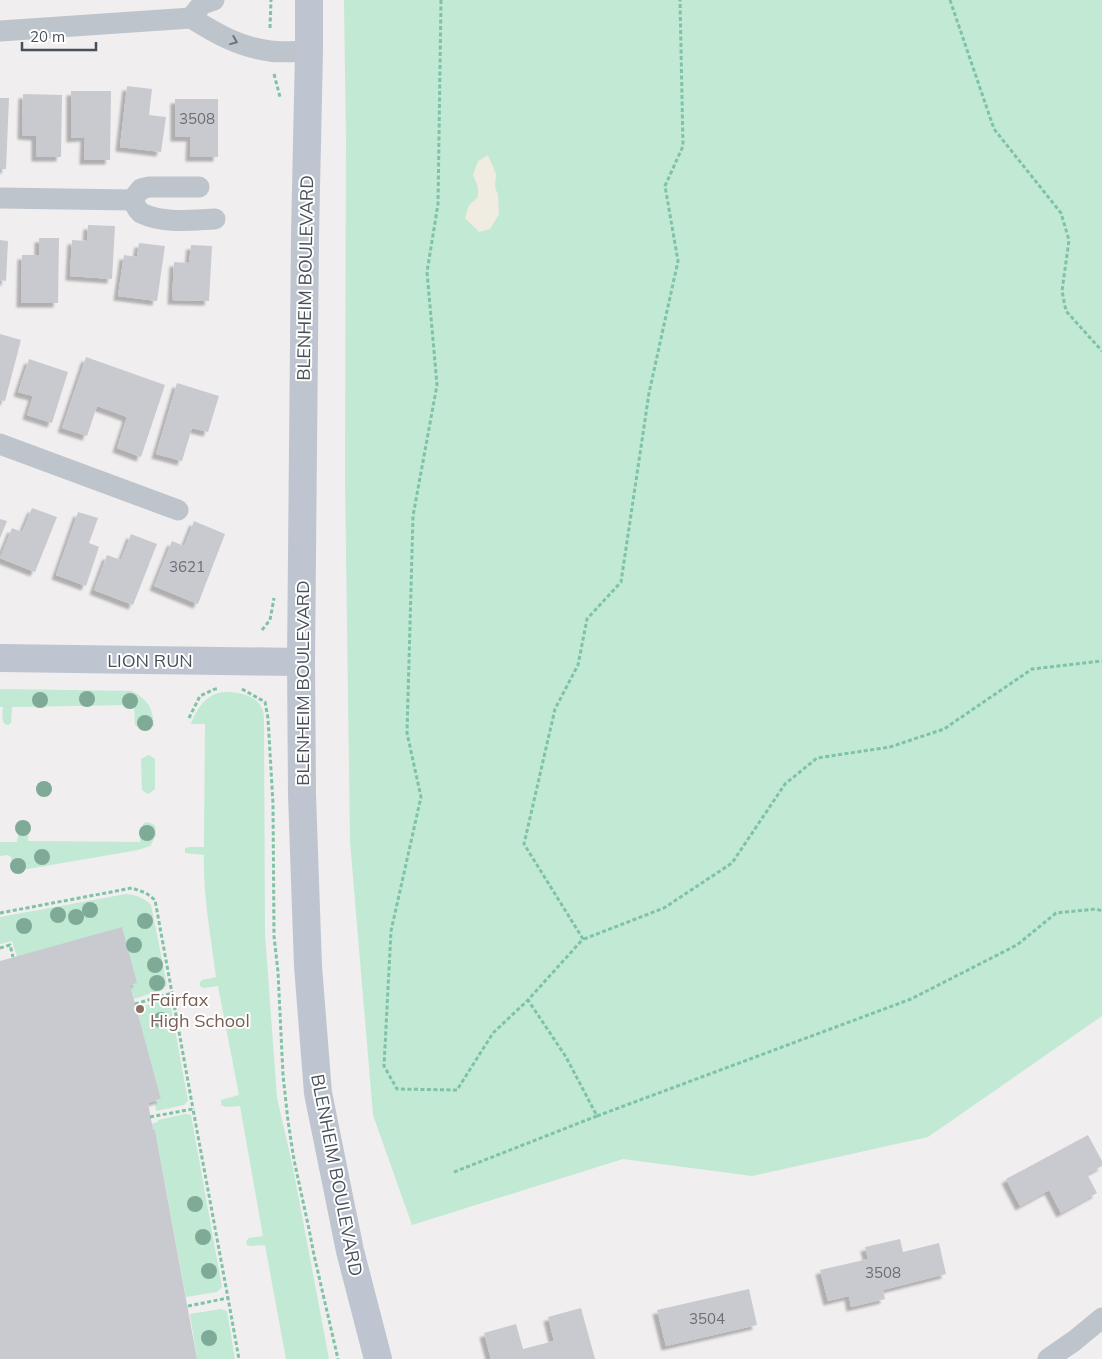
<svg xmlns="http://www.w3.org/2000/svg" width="1102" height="1359" font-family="Mulish,sans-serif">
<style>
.green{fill:#c1e9d3}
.sand{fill:#f0ece1}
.building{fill:#c9cad0;filter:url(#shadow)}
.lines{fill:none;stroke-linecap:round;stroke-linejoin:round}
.path{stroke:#7ec3a5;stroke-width:3;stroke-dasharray:4 2.5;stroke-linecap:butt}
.street{stroke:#bec4cb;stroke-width:21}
.secondary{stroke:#bec5d0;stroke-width:28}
.tree{fill:#7faa97}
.oneway{stroke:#6b737b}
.education-dot{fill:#8d6e63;stroke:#fff;stroke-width:2}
.labels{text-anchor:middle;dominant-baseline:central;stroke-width:4;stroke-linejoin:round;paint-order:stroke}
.number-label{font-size:15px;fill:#686e77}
.street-label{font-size:18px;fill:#485059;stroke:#fff}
.education-label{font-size:18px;fill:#785e54;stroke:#fff;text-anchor:start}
</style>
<defs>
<filter id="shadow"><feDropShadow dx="-4.5" dy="4.5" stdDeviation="1" flood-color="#0004"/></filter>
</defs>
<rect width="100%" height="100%" fill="#f0eeee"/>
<!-- green -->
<g class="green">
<polygon points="344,0 1102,0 1102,1016 928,1137 752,1176 623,1159 412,1225 373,1115 350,841 345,476 346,139"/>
<path d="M0 689 132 691C149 701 152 707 154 726L138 727 135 725 134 705 12 707 11 723 8 725C0 724 3 714 3 707H0Z"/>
<path d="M224 692C239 692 258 695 263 711 264 715 264 720 264 724L265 934 277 1098 293 1168 329 1359H286L265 1245 251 1246 247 1245 246 1241 249 1238 263 1236 240 1106 226 1107 221 1105V1100L239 1095 218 986 203 988 200 986V982L202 980 216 977C211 937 203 896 204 855L185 853V848L190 847H204L205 724H191C197 708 206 694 224 692Z"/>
<polygon points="149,755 155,759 155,789 148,794 146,793 142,790 141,759"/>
<path d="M25 822 28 824V841L140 842C141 833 140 814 155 826L156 835 150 846 138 850 16 871 13 868 11 857 8 855 0 856V842H17L20 823Z"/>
<path d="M126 894C137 895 144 898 151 905L167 985 162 990 134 999 130 985 137 983 17 957 12 941 0 944V917Z"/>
<polygon points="165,1000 170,1002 188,1101 184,1105 156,1111 155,1102 161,1099 136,1008"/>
<polygon points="185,1114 191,1115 222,1287 217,1292 186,1297 155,1130 153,1130 151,1124 158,1122 158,1120"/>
<polygon points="221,1309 227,1311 235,1359 197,1359 190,1314"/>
</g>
<!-- sand -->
<polygon class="sand" points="488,155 496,174 495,187 498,195 499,214 490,229 479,232 465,218 469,205 478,197 478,187 473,175 478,161"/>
<!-- building -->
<g class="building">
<polygon points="127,86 152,89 149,115 166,117 161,152 120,147"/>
<polygon points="71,91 111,91 110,160 84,160 85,137 71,138"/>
<polygon points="23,94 62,95 61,157 36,157 36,136 22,135"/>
<polygon points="0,98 9,98 6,169 0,169"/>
<polygon points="175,99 218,99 218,157 190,157 191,137 175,137"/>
<polygon points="88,225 115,226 112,279 70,276 72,240 87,241"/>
<polygon points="39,238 59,238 58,303 21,303 22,255 39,255"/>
<polygon points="0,240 8,241 6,281 0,280"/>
<polygon points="139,243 165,246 157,301 118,296 124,255 137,257"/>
<polygon points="191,245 212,246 209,301 172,300 174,262 189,263"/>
<polygon points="0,334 21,340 5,401 0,400"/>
<polygon points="86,357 165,385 141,457 117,448 127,417 114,412 97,406 87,436 62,428"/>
<polygon points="29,359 68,372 52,423 27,415 33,396 18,392"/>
<polygon points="177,383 219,396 208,432 192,428 182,461 156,454"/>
<polygon points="32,508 57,517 35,572 0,558 12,528 22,532"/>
<polygon points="78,512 98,518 89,543 99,547 86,586 56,575"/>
<polygon points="0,519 7,521 0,538"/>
<polygon points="194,521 225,534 198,604 154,586 172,541 184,546"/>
<polygon points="131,534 157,544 133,605 94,590 107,555 121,560"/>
<polygon points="122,927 137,983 130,985 161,1099 148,1103 153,1130 155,1130 197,1359 0,1359 0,961"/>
<polygon points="1088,1135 1102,1161 1102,1166 1087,1174 1097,1193 1061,1213 1049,1190 1020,1206 1006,1179"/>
<polygon points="900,1239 903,1252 939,1243 946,1274 883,1290 885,1299 851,1307 849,1296 828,1301 820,1270 868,1259 865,1247"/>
<polygon points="749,1289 757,1325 666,1346 657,1310"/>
<polygon points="581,1308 595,1359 491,1359 484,1333 516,1324 523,1349 554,1341 548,1317"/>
</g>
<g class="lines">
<!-- path -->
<g class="path">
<polyline points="441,0 438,204 427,272 437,385 413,516 407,733 421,797 391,931 384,1066 397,1089 457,1090 493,1033 528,1000 583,939 524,844 555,709 578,665 587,619 621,582 649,393 678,261 665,186 683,146 680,0"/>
<polyline points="950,0 994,129 1061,213 1069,240 1062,291 1066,311 1102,351"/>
<polyline points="270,28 271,0"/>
<polyline points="274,74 280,97"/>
<polyline points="262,630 270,620 274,598"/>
<polyline points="242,689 265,702 268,718 273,804 274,936 278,972 283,1075 288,1121 294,1160 309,1229 314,1255 338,1359"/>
<polyline points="189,718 200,696 215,689 219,689"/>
<polyline points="0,913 132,888 146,893 155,900 172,993"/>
<polyline points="584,939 664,908 732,863 785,784 817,758 890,747 944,729 1032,669 1102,661"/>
<polyline points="0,948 10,945 13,957"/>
<polyline points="135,1004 172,993 193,1109"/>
<polyline points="597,1116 911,999 1017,945 1056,913 1096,909 1102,911"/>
<polyline points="150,1117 193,1109 228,1298"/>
<polyline points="454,1172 597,1116 566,1057 528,1000"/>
<polyline points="188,1306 228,1298 239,1359"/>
</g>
<!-- street -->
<g class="street">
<polyline points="191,18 202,4 214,0"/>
<path d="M0 31 191 18C217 34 239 47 270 51 283 53 297 51 309 51"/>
<polyline points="0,198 132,200"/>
<path d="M132 200C135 204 137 210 141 213 164 224 191 220 215 219"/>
<polyline points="132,200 141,189 149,187 199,187"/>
<polyline points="0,444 178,510"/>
<polyline points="1048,1359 1074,1341 1102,1318"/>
</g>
<!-- secondary -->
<g class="secondary">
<polyline points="309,0 309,51 305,235 301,662 302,795 308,966 318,1093 350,1251 378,1359"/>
<polyline points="0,658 301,662"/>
</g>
</g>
<!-- trees -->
<g class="tree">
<circle cx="87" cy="699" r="8"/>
<circle cx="40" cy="700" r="8"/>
<circle cx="130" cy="701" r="8"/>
<circle cx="145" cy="723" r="8"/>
<circle cx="44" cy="789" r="8"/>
<circle cx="23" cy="828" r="8"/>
<circle cx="147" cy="833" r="8"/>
<circle cx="42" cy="857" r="8"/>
<circle cx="18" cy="866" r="8"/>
<circle cx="90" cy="910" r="8"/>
<circle cx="58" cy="915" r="8"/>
<circle cx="76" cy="917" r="8"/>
<circle cx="145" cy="921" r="8"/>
<circle cx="24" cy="926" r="8"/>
<circle cx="134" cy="945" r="8"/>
<circle cx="155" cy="965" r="8"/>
<circle cx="157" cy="983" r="8"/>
<circle cx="161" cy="1020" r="8"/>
<circle cx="195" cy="1204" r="8"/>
<circle cx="203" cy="1237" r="8"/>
<circle cx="209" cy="1271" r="8"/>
<circle cx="209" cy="1338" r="8"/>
</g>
<!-- one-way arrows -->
<defs><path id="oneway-chevron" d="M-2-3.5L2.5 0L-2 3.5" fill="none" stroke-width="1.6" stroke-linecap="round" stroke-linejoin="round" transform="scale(1.25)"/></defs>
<use class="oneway" href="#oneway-chevron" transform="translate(234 41) rotate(22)"/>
<!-- markers -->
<circle class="education-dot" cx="140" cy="1009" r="5"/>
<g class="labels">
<!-- number labels -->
<g class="number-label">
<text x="197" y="118">3508</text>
<text x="187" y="566">3621</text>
<text x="883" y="1272">3508</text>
<text x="707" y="1318">3504</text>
</g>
<!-- street labels -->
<g class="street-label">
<text transform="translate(305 278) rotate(-89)">BLENHEIM BOULEVARD</text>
<text x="150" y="660">LION RUN</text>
<text transform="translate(302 683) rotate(-90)">BLENHEIM BOULEVARD</text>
<text transform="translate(337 1175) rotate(79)">BLENHEIM BOULEVARD</text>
</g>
<!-- education labels -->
<g class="education-label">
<text x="150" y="999">Fairfax<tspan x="150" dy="21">High School</tspan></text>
</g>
</g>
<!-- scale -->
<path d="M22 42v8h74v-8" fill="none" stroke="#485059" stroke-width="2.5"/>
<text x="30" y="42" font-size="15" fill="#485059" stroke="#ffffff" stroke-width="4" paint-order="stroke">20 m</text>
</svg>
